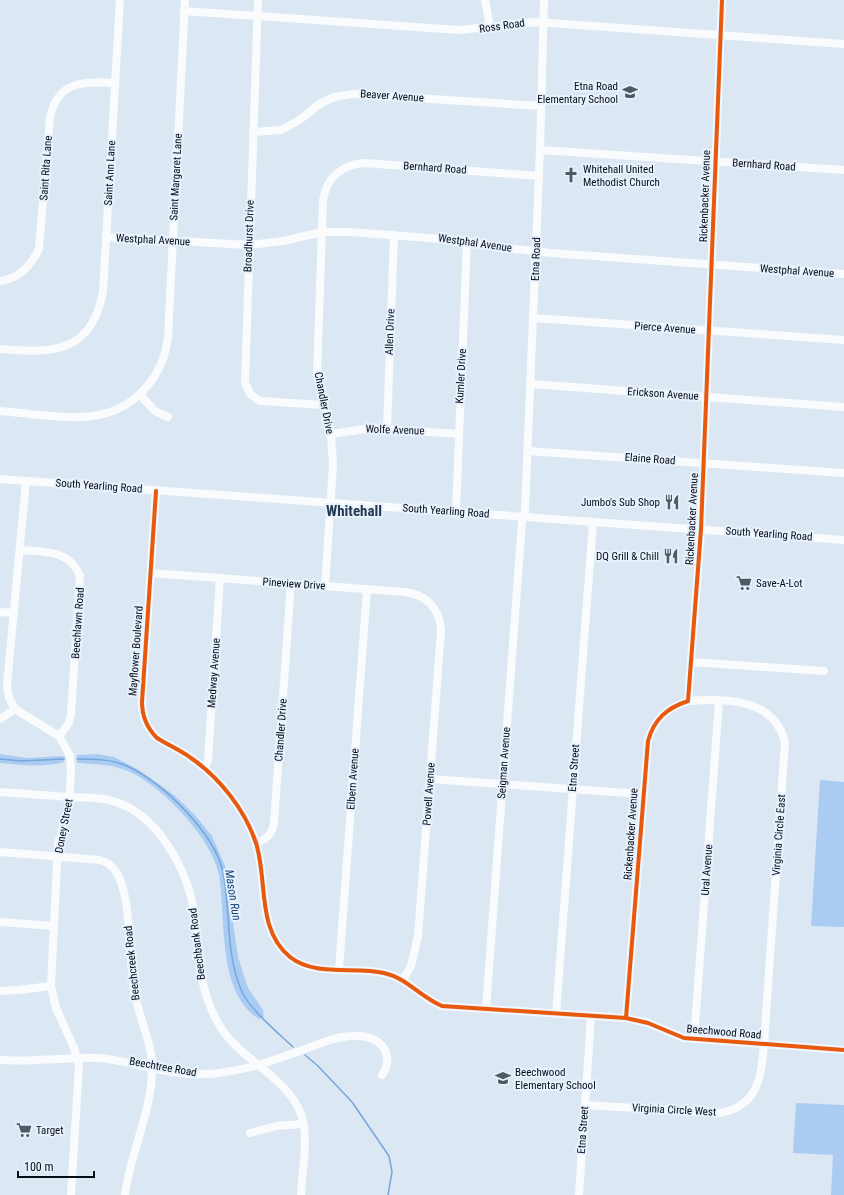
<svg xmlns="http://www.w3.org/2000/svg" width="844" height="1195" font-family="'Roboto Condensed',sans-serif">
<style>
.green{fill:#aaccf2}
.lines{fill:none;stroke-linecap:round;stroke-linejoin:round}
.stream{stroke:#76a6da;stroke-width:1.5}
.minor{stroke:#fafbfd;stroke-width:8}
.cycleway-casing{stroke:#e8f2ff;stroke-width:6}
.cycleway{stroke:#e8590c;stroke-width:4}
.labels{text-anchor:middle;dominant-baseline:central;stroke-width:4;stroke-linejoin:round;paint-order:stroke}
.street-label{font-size:11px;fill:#050d17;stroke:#e8f2ff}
.poi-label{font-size:11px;fill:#050d17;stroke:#e8f2ff;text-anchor:start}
.water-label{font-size:12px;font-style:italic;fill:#164371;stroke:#e8f2ff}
.district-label{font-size:15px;font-weight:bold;fill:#243951;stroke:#e8f2ff}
</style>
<rect width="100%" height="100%" fill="#dce7f4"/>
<!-- green -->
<g class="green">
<path d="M0 754 27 758 62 756 65 758 64 762C43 768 21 765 0 763Z"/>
<path d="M96 754 114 757 139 770 174 795 195 815 212 836 225 866 238 957 244 976 248 988 263 1010 264 1017 259 1019C217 993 226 919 219 875 213 839 157 779 122 769 108 764 92 764 77 763V755Z"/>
<polygon points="820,780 844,782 844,927 811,926"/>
<polygon points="796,1103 844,1105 844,1195 831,1195 833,1155 793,1153"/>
</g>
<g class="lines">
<!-- stream -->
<g class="stream">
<polyline points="0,759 21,761 64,759"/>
<path d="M77 759C94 759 111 759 127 766 163 783 214 832 223 872 231 912 225 957 243 994 253 1012 278 1033 293 1047"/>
<polyline points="305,1055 318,1066 352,1102 389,1156 392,1172 388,1195"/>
</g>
<!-- minor -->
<g class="minor">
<polyline points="258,0 245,382 250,394 260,401 323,405"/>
<polyline points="485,0 490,27"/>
<polyline points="184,11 459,30 536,22 844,44"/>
<polyline points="253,132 281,130 298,121 321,103 334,97 353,94 541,106"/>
<polyline points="540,150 844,170"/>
<polyline points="106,237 249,245 283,241 322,232 351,232 467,241 497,247 551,253 844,274"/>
<path d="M0 281C19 279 31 265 39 249L50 118C57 81 84 81 115 83"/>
<polyline points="533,318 844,340"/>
<path d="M0 349C53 353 91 354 103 292L120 0"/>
<polyline points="531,384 844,407"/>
<polyline points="140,395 155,411 168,417"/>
<path d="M0 411C28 413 65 420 92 416 134 411 163 378 168 337L185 0"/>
<polyline points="387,429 394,235"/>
<polyline points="331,434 372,428 459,434"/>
<polyline points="528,451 844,473"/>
<polyline points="0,479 844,540"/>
<polyline points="26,481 7,685 9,698 15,709 59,736 70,756 71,771 69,804 58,844 51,986 56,1008 74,1048 79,1065 71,1195"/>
<path d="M156 491 142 702C142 716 147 728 157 738 168 745 180 750 191 758 220 778 245 810 256 843 268 881 256 929 290 957 315 977 355 966 384 973 407 978 420 997 442 1006L626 1018 648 1023 684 1038 844 1050"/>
<polyline points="456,512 467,241"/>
<path d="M21 550C45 552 70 550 80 576L71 714 69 723 59 736"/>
<path d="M151 573 405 592C427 595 440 609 441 631L418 936 411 966 403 980"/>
<path d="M325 586 333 465 331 434 317 374 323 201C326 178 341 165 364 163L539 176"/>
<polyline points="0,612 13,613"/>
<polyline points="691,662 824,671"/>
<polyline points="0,719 15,709"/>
<polyline points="204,768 208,760 220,578"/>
<polyline points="430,779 643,794"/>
<path d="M0 792C23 794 46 795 69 797 82 798 96 797 109 800 158 811 189 872 195 918 200 957 198 987 218 1023 240 1063 297 1079 304 1126 307 1148 302 1172 301 1195"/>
<path d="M256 843C267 839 272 834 274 823L291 583"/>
<path d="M0 852 100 860C106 862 111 865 115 870 133 896 128 962 135 995 140 1021 154 1046 152 1074 150 1116 130 1154 125 1195"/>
<polyline points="0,922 53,926"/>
<polyline points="339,969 367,589"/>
<polyline points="0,991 19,990 51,986"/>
<polyline points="486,1009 522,522 525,510 540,150 544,0"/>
<polyline points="556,1014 593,522"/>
<path d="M626 1018 648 741C654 719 667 708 688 701L701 529 722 0"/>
<polyline points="694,1039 719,701"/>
<path d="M0 1060C33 1062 65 1057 97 1058 129 1060 158 1072 190 1074 240 1077 286 1055 333 1039 342 1037 351 1035 361 1036 382 1038 395 1056 382 1075"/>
<path d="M585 1105 720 1113C759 1106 761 1077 764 1044L785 742C774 698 725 698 688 701"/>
<polyline points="250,1133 277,1126 303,1124"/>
<polyline points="579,1195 591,1016"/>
</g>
<defs>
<g id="cycleway">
<path d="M156 491 142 702C142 716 147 728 157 738 168 745 180 750 191 758 220 778 245 810 256 843 268 881 256 929 290 957 315 977 355 966 384 973 407 978 420 997 442 1006L626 1018 648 1023 684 1038 844 1050"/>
<path d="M626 1018 648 741C654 719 667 708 688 701L701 529 722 0"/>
</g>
</defs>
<!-- cycleway casing -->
<use href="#cycleway" class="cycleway-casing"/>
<!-- cycleway -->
<use href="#cycleway" class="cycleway"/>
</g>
<!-- icons -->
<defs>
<symbol id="school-bare" viewBox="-9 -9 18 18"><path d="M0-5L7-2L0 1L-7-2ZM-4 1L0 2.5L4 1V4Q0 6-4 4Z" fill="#505964" stroke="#e8f2ff" stroke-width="2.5" paint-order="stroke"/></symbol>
<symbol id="church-bare" viewBox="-9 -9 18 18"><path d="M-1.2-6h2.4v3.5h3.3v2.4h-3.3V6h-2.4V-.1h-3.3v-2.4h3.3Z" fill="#505964" stroke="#e8f2ff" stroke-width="2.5" paint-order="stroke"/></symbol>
<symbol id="restaurant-bare" viewBox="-9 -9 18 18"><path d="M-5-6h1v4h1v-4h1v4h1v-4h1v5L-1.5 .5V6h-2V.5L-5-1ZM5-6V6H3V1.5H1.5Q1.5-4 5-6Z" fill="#505964" stroke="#e8f2ff" stroke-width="2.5" paint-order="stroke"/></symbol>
<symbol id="supermarket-bare" viewBox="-9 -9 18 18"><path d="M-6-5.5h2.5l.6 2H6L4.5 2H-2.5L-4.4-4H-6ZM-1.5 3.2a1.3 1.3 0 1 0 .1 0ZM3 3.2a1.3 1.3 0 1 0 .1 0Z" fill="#505964" stroke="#e8f2ff" stroke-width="2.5" paint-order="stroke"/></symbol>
</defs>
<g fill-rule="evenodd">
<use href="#school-bare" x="619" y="81" width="22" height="22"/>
<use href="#church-bare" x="560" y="164" width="22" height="22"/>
<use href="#restaurant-bare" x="661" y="491" width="22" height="22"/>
<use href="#restaurant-bare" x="660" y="545" width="22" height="22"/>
<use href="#supermarket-bare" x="733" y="572" width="22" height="22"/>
<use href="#school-bare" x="492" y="1067" width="22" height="22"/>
<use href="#supermarket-bare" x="13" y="1119" width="22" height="22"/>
</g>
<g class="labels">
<!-- street labels -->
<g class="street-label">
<text transform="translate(502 26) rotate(-8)">Ross Road</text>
<text transform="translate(392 96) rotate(4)">Beaver Avenue</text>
<text transform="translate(764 165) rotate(4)">Bernhard Road</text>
<text transform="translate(46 168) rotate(-86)">Saint Rita Lane</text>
<text transform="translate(435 168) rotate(4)">Bernhard Road</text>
<text transform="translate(110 173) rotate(-87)">Saint Ann Lane</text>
<text transform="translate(176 177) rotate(-87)">Saint Margaret Lane</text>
<text transform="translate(705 196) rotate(-88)">Rickenbacker Avenue</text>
<text transform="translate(249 236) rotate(-88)">Broadhurst Drive</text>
<text transform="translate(153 240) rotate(3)">Westphal Avenue</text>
<text transform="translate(475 243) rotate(8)">Westphal Avenue</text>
<text transform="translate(536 259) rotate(-88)">Etna Road</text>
<text transform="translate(797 271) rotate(4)">Westphal Avenue</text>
<text transform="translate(665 328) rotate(4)">Pierce Avenue</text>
<text transform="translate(390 332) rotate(-88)">Allen Drive</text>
<text transform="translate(461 376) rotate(-87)">Kumler Drive</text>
<text transform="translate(663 394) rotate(4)">Erickson Avenue</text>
<text transform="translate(324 403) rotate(79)">Chandler Drive</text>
<text transform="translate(395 430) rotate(2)">Wolfe Avenue</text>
<text transform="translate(650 459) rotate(4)">Elaine Road</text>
<text transform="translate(99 486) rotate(4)">South Yearling Road</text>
<text transform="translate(446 511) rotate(4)">South Yearling Road</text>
<text transform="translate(692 519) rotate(-87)">Rickenbacker Avenue</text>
<text transform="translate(769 534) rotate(4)">South Yearling Road</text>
<text transform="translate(294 584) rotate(4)">Pineview Drive</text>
<text transform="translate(78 623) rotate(-86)">Beechlawn Road</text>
<text transform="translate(136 651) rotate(-86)">Mayflower Boulevard</text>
<text transform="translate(214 673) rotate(-86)">Medway Avenue</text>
<text transform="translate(281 730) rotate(-86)">Chandler Drive</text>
<text transform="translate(504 763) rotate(-86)">Seigman Avenue</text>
<text transform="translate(574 768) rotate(-86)">Etna Street</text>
<text transform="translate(353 779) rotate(-86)">Elbern Avenue</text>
<text transform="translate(429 794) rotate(-86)">Powell Avenue</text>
<text transform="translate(64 826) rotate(-79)">Doney Street</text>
<text transform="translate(631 834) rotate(-86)">Rickenbacker Avenue</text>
<text transform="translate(779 835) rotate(-86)">Virginia Circle East</text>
<text transform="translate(707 870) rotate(-86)">Ural Avenue</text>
<text transform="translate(197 944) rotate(-97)">Beechbank Road</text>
<text transform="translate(132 963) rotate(-96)">Beechcreek Road</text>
<text transform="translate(724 1032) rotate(5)">Beechwood Road</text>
<text transform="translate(163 1067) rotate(10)">Beechtree Road</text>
<text transform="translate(674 1110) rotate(3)">Virginia Circle West</text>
<text transform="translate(583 1130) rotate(-86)">Etna Street</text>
</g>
<!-- poi labels -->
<g class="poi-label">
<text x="618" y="86" text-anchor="end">Etna Road<tspan x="618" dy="13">Elementary School</tspan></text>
<text x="583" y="169">Whitehall United<tspan x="583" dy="13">Methodist Church</tspan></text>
<text x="660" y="502" text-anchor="end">Jumbo's Sub Shop</text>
<text x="659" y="556" text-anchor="end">DQ Grill &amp; Chill</text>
<text x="756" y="583">Save-A-Lot</text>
<text x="515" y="1072">Beechwood<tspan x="515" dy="13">Elementary School</tspan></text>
<text x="36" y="1130">Target</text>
</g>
<!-- water labels -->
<g class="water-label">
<text transform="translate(233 895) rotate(81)">Mason Run</text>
</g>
<!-- district labels -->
<g class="district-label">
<text x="354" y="511">Whitehall</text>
</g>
</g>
<!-- scale -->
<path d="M18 1171v6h76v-6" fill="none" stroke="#050d17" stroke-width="2"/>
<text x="24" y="1171" font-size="12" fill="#050d17" stroke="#e8f2ff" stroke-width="3" paint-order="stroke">100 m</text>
</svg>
